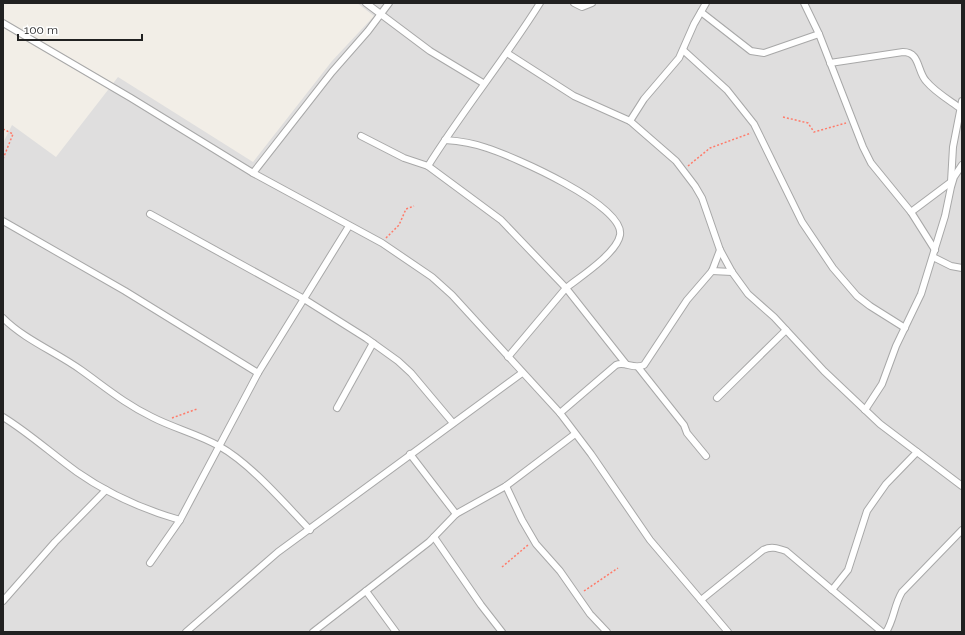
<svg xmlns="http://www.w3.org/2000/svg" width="965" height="635" font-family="Raleway,sans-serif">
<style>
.residential{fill:#dfdede}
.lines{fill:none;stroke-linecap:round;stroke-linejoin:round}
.minor-casing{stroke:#a8a8a8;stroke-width:8}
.path{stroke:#ff7b6a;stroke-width:1.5;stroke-dasharray:2 2;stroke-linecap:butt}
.minor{stroke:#fff;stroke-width:6}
</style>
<rect width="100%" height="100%" fill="#f2eee7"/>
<!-- residential -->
<polygon class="residential" points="357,3 962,3 962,632 3,632 3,143 12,125 56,157 118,77 253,162 332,61 374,16"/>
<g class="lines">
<defs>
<g id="minor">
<polyline points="366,3 430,51 483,83"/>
<polyline points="574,3 582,7 592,3"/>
<polyline points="804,3 819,34 863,147 871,163 911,212 935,250"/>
<polyline points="701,12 751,51 764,53 819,34"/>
<polyline points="3,23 131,98 253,173 382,243 432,277 452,295 560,413 591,454 650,540 728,632"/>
<polyline points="683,50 727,90 754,124 802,222 833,268 857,296 870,306 905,328"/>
<polyline points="507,53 574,96 630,121 644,99 679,58 694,24 706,3"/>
<path d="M830 63 903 52C920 52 917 71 926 81 935 92 949 100 960 108"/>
<polyline points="630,121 676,161 695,186 702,198 720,250 732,272 748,294 774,317 824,371 880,424 962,486"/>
<path d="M361 136 404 158 428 166C463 110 505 59 540 3"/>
<path d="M445 140C460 141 473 143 487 148 512 156 625 205 620 235 617 253 580 277 566 288L626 364"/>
<polyline points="428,166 501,220 566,288 508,357"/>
<polyline points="253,173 332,72 368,31 389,3"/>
<polyline points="951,182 953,147 962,101"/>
<polyline points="911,212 951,182"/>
<polyline points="150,214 304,299 366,338 398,361 411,373 453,423"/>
<polyline points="3,221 125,291 258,373"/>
<polyline points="933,257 951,266 962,268"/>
<polyline points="712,271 732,272"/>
<path d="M3 318C25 340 56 352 81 370 105 387 125 404 152 417 173 428 198 434 219 446 251 464 284 503 310 530"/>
<polyline points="638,367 684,425 687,433 706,456"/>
<polyline points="717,398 786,330"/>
<polyline points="337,408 373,343"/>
<polyline points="865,410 882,384 896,346 921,294 945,216 951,187 954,177 962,165"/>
<path d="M560 413 616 365C625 361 634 370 644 365L687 300 712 271 720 250"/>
<path d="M3 417C29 433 52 454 77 472 107 493 145 510 180 520"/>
<polyline points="410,454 456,514"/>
<polyline points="506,486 522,520 536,544 560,571 590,614 607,632"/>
<polyline points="434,537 481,605 502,632"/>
<polyline points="150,563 180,520 258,373 349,226"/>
<polyline points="832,590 848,570 867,511 886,484 917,452"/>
<polyline points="366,591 396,632"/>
<path d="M701 600 763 550C771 546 777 548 786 551L882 632"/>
<polyline points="3,601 55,542 106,490"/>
<polyline points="186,632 278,552 522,373"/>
<polyline points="313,632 429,542 456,514 506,486 575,434"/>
<path d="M886 632C894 620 894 605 902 592L962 530"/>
</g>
</defs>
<!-- minor casing -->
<use href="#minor" class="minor-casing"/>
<!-- path -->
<g class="path">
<polyline points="783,117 808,123 814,132 846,123"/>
<polyline points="3,129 13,134 3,159"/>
<polyline points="688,166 710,148 751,133"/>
<polyline points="386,238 399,225 406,209 414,206"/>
<polyline points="172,418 197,409"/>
<polyline points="502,567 528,545"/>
<polyline points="584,591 618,568"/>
</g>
<!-- minor -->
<use href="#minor" class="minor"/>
</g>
<!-- border -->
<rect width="965" height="635" fill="none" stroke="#212121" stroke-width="8"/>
<!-- scale -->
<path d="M18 34v6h124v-6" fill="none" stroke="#212121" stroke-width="2"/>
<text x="24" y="34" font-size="12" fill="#212121" stroke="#ffffff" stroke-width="3" paint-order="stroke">100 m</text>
</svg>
